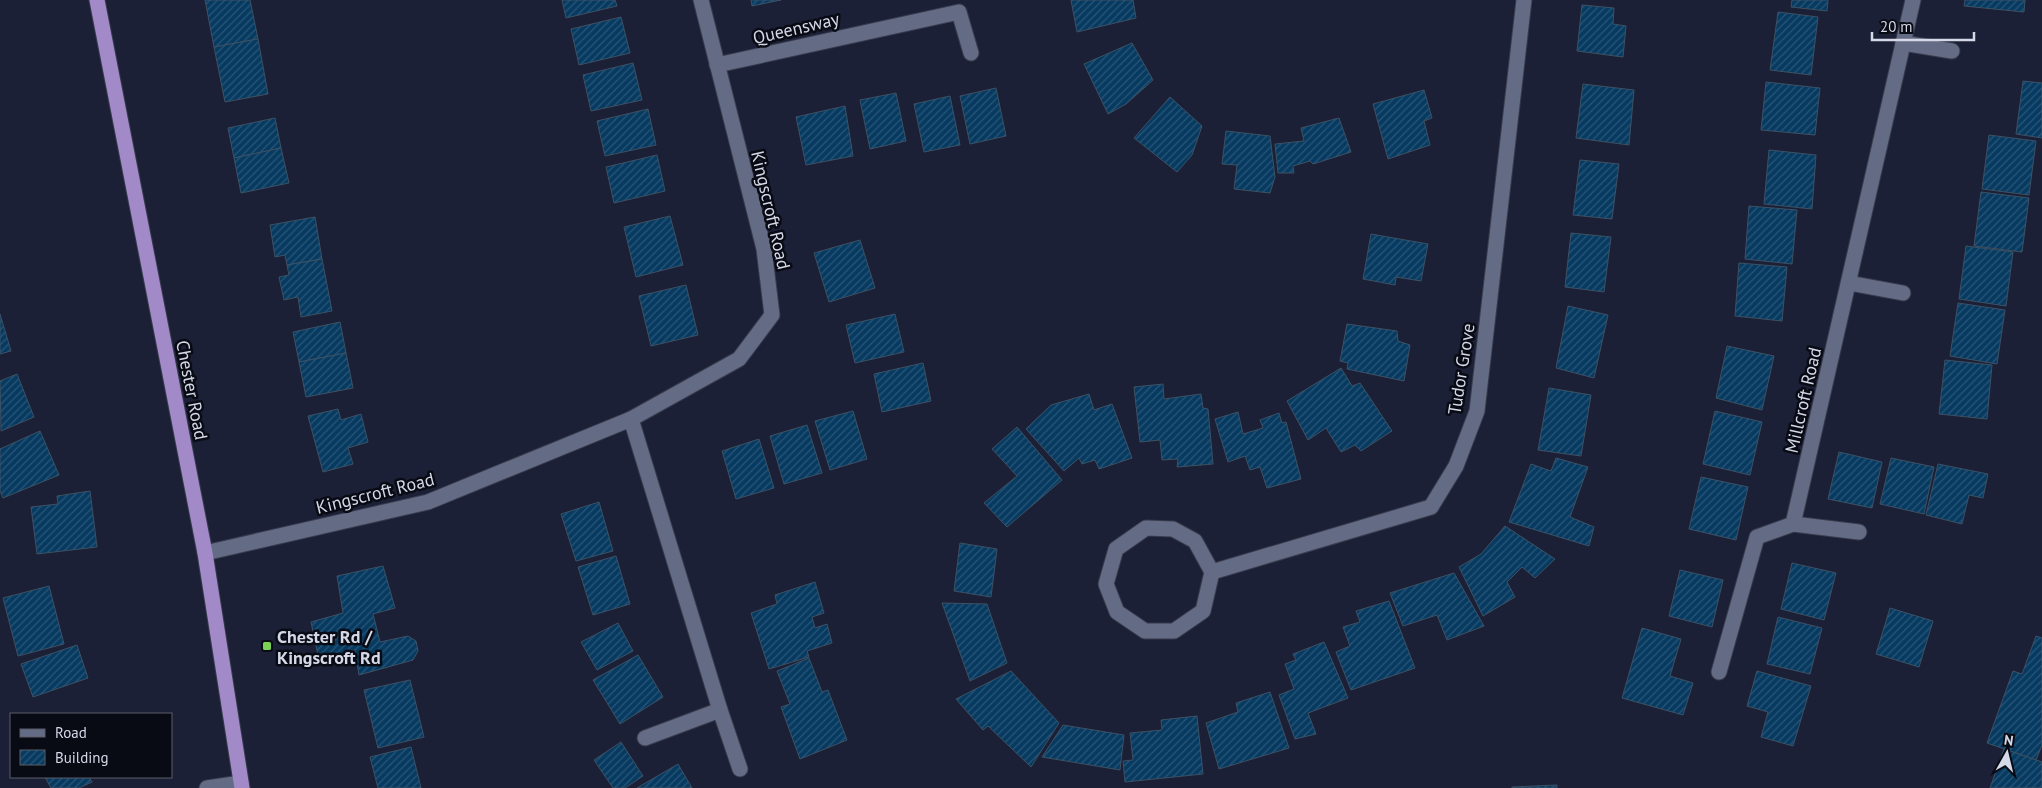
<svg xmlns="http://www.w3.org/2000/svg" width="2042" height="788" font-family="'PT Sans',sans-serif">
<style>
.building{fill:url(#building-hatch);stroke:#3c5164}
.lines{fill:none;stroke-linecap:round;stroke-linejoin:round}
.minor-casing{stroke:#383b4d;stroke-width:17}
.highway-casing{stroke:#383b4d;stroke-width:17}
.minor{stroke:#646b85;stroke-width:15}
.highway{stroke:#a28ac8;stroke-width:15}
.poi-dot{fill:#7ad156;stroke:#090b14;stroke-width:2}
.labels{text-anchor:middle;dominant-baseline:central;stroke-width:5;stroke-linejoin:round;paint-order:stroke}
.street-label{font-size:18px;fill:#d4d8e7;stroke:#090b14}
.poi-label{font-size:18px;font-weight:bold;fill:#d4d8e7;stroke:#090b14;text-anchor:start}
</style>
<defs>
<pattern id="building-hatch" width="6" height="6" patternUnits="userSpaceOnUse" patternTransform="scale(1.25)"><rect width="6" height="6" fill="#073a60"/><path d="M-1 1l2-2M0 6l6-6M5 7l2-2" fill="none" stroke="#2a5677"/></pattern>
</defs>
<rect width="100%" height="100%" fill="#1c2036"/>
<!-- building -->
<g class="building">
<polygon points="205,0 250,0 258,39 214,47"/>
<polygon points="562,0 615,0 617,6 566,18"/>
<polygon points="751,0 781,0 752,6"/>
<polygon points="1071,0 1133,0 1136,18 1077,32"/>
<polygon points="1792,0 1828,0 1827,11 1791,7"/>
<polygon points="1965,0 2025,0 2024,12 1964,6"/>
<polygon points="1582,5 1614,8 1613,24 1626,26 1623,57 1577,51"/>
<polygon points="1778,12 1818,17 1811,75 1770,70"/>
<polygon points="621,17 630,53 579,65 571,29"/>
<polygon points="258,39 268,94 225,102 214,47"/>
<polygon points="1132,43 1153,80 1126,104 1108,114 1084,64"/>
<polygon points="633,63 642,100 591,111 583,75"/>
<polygon points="2023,81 2042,83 2042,138 2016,134"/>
<polygon points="1766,82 1820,88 1815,135 1761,130"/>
<polygon points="1583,84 1634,90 1629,145 1576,138"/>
<polygon points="996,88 1006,136 970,144 960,96"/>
<polygon points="1424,90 1432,118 1424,121 1430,145 1388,159 1373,104"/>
<polygon points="896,93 906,141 870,149 860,100"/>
<polygon points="950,96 960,145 924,152 914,104"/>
<polygon points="1170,97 1202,126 1192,155 1177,172 1134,138"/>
<polygon points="845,106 853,156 806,165 796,117"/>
<polygon points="648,109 656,145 605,156 597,121"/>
<polygon points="275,118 281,148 234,158 228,128"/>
<polygon points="1339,118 1351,152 1313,164 1310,161 1293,166 1294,173 1278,173 1275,144 1304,141 1301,128"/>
<polygon points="1226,131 1270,136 1275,177 1270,193 1234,189 1237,165 1222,164"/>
<polygon points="1989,135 2036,141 2029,195 1982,189"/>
<polygon points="281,148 289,183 241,193 234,158"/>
<polygon points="1769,150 1816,155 1812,209 1764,204"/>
<polygon points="657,155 665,191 614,203 606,167"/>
<polygon points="1580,160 1619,164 1612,219 1573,215"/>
<polygon points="1981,192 2029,198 2022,252 1974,246"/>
<polygon points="1749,206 1797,210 1792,264 1745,259"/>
<polygon points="670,216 683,265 636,277 624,227"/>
<polygon points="315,217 322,259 287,265 285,255 275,257 270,225"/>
<polygon points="1571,233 1611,237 1604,292 1565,287"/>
<polygon points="1371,234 1428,244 1421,281 1396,277 1395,285 1363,279"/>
<polygon points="860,240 875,288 829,302 814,253"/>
<polygon points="1966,246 2013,252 2006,306 1959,299"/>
<polygon points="322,259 332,311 301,317 298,297 284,300 279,277 289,275 287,265"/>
<polygon points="1739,263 1787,267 1782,321 1735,316"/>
<polygon points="686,285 698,335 651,346 639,296"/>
<polygon points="1958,303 2005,310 1997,364 1950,356"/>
<polygon points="1568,306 1608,315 1594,378 1556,368"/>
<polygon points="0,314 11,351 0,354"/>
<polygon points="895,314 904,352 855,363 846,325"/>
<polygon points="340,322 346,353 299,362 293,332"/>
<polygon points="1347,324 1397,331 1398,341 1410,345 1404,381 1347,369 1348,363 1340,361"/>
<polygon points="1727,346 1774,356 1762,410 1716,398"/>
<polygon points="346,353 353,388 306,397 299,362"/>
<polygon points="1945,360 1992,365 1987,419 1939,414"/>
<polygon points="923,363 931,401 882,412 874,374"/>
<polygon points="1341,368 1352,386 1360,383 1392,431 1361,451 1355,445 1341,452 1326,428 1308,440 1287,401"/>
<polygon points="17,374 34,417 1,431 0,381"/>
<polygon points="1163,384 1164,399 1201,394 1203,408 1208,409 1213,464 1177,467 1178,459 1162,460 1160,440 1140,442 1134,387"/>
<polygon points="1549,388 1591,395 1581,456 1538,450"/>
<polygon points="1089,394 1094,410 1112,404 1132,458 1099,469 1095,460 1082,464 1079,458 1064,471 1026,429 1051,405"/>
<polygon points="338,409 341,420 361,414 368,442 348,448 353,464 323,472 308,416"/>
<polygon points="853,411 867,459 830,470 815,421"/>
<polygon points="1715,411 1762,422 1750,475 1703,464"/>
<polygon points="1238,412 1243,434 1263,428 1260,420 1279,413 1282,423 1286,422 1301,479 1267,488 1260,467 1250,470 1245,456 1228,462 1215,419"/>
<polygon points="807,425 822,473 784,484 770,436"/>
<polygon points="1017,427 1062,480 1007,527 984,503 1017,476 992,449"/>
<polygon points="40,431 59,475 3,498 0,491 0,449"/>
<polygon points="759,439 774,488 736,499 722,451"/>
<polygon points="1839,452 1882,462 1872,508 1828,499"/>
<polygon points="1556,458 1588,467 1570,517 1594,527 1589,546 1509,522 1531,464 1551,471"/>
<polygon points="1891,458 1934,467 1924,514 1880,504"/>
<polygon points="1938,464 1988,474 1983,498 1969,495 1962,524 1926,515"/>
<polygon points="1701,477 1748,487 1736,540 1689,529"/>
<polygon points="90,491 97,547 37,554 31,507 58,504 57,496"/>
<polygon points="599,502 613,551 576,561 561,514"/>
<polygon points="1505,526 1555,559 1535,578 1522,567 1507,582 1515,597 1483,616 1459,567 1481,554"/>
<polygon points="960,543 997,549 991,597 954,591"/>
<polygon points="616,556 630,604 593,615 578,567"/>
<polygon points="1792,563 1836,573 1824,620 1781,609"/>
<polygon points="383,566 395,608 373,614 380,642 408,636 416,641 418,651 413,660 359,675 355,650 319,660 311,622 343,613 337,576"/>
<polygon points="1680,570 1723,580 1712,627 1669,616"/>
<polygon points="1454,573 1484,626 1447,640 1437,615 1403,626 1390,593"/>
<polygon points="815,582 824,613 812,617 815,628 827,624 832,643 807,651 809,657 769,669 751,613 777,604 775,595"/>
<polygon points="49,586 64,644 18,656 3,598"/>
<polygon points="1389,601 1415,668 1351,690 1336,652 1350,646 1343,627 1360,622 1356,611"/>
<polygon points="942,603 987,604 1007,663 970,681"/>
<polygon points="1890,608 1933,621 1919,667 1876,654"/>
<polygon points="1778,617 1822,628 1810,674 1767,664"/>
<polygon points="618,623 633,651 597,670 581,642"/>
<polygon points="1642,628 1681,639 1670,676 1693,683 1683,715 1622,698"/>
<polygon points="2036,636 2042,638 2042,745 2036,760 1987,743 2013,671 2022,674"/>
<polygon points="1324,642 1348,698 1308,713 1316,734 1295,739 1279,695 1294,689 1285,664 1296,660 1293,654"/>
<polygon points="77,645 88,678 33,697 21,664"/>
<polygon points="638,655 663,697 620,724 593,680"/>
<polygon points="809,658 822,692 828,690 847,740 800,759 781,707 790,704 777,671"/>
<polygon points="1011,671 1059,723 1031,767 988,726 983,730 956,699"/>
<polygon points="1757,671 1811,686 1793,746 1761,737 1768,712 1747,706"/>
<polygon points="410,680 424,737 378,748 364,690"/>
<polygon points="1270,692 1289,748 1219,769 1206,723 1238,712 1236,703"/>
<polygon points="1197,716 1203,774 1125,782 1123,761 1133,760 1130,733 1162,730 1161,720"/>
<polygon points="1063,725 1124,735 1120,770 1042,757"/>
<polygon points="621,742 643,776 625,788 613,788 594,760"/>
<polygon points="411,747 421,788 378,788 370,757"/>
<polygon points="2004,749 2042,762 2042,788 1990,788"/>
<polygon points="678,764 692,788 637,788"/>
<polygon points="45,777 89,777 92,782 79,788 51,788"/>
<polygon points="1557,785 1557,788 1512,788 1512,787"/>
</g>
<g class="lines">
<defs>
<g id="minor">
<polyline points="1903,43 1952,51"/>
<polyline points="717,65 959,12 971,53"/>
<polyline points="1849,283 1903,293"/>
<polyline points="631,419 720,710 740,769"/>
<polyline points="1793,524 1859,532"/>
<polygon points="1146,528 1173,529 1195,541 1212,572 1203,611 1174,631 1145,631 1117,612 1106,584 1116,549"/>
<polyline points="205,553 428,502 631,419 739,359 772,315 764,249 701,0"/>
<polyline points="1212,572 1431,507 1456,466 1477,411 1524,0"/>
<polyline points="1719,672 1757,537 1793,524 1913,0"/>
<polyline points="645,738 720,710"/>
<polyline points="207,788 241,783"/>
</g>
<polyline id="highway" points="97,0 205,553 242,788"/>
</defs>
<!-- minor casing -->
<use href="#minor" class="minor-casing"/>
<!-- highway casing -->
<use href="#highway" class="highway-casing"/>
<!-- minor -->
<use href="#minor" class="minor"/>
<!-- highway -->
<use href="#highway" class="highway"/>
</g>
<!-- markers -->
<rect class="poi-dot" x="262" y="641" width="10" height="10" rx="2.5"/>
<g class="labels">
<!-- street labels -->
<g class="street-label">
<text transform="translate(796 28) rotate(-13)">Queensway</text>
<text transform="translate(771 210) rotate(77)">Kingscroft Road</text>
<text transform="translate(1461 369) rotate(-81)">Tudor Grove</text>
<text transform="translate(192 390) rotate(79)">Chester Road</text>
<text transform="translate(1803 400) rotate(-77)">Millcroft Road</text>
<text transform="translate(375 493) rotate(-14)">Kingscroft Road</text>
</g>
<!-- poi labels -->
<g class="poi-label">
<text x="277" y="636">Chester Rd /<tspan x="277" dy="21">Kingscroft Rd</tspan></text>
</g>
</g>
<!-- legend -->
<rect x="10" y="713" width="162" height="65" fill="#090b14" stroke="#5a5d68"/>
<rect x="20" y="729" width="25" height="8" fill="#646b85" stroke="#5a5d68"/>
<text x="55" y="738" font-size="15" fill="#d4d8e7">Road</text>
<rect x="20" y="750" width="25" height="15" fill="url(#building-hatch)" stroke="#5a5d68"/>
<text x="55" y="763" font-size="15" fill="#d4d8e7">Building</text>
<!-- north arrow -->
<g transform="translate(2007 753) rotate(8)" stroke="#090b14" stroke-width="4" paint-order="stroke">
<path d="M0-4L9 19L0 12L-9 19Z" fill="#d4d8e7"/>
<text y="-8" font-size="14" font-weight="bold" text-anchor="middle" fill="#d4d8e7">N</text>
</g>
<!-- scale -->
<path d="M1872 32v8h102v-8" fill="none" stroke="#d4d8e7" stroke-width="2.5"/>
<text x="1880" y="32" font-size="15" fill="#d4d8e7" stroke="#090b14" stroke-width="4" paint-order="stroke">20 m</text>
</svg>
